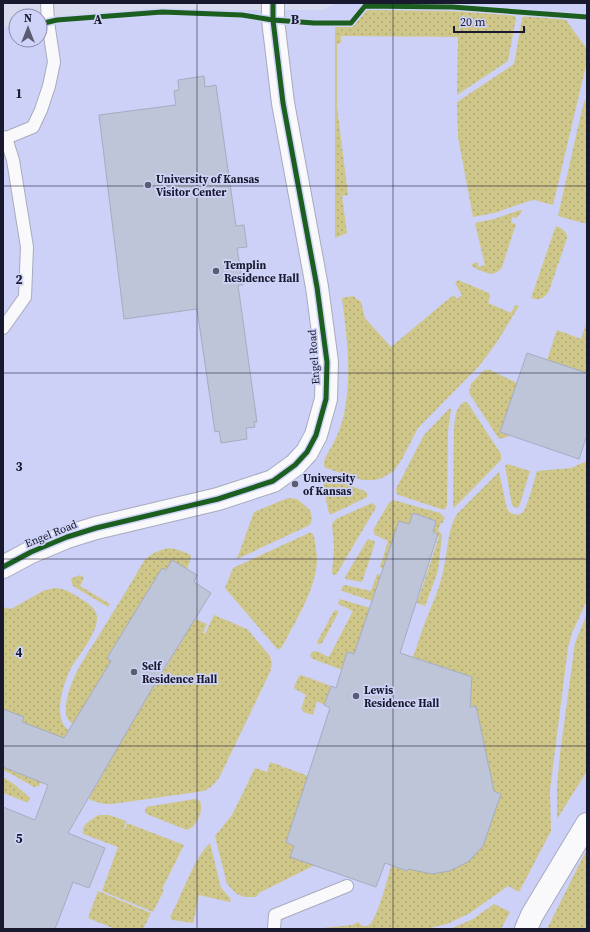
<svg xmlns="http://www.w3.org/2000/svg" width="590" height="932" font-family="'Source Serif 4',serif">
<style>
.built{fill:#cdd1f7}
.grass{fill:url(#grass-dots)}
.building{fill:#bec5d9;stroke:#a6acbf}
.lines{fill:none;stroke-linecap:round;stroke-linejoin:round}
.lane-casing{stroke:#a8aabd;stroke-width:14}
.street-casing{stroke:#a8aabd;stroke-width:24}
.lane{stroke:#f9f9fc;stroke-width:12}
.street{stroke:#f9f9fc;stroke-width:22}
.cycleway-casing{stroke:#cfd3f7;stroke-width:8}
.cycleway{stroke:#1b5e20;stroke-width:5}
.grid{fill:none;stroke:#18182e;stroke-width:1;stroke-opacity:0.55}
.poi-dot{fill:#5b5c71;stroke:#cfd3f7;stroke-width:1.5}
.labels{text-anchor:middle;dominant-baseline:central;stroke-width:3.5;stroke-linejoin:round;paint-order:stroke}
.poi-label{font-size:11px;font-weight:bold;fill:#18182e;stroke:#cfd3f7;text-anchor:start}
.street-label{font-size:11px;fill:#18182e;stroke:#cfd3f7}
.grid-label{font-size:13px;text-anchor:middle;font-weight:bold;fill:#18182e;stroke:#cfd3f7;stroke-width:3.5;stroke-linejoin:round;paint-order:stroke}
</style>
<defs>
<pattern id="grass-dots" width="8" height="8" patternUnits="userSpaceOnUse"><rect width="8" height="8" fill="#cfc689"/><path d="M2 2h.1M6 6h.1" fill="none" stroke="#b1a977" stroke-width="1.8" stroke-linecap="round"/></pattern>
</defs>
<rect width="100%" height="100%" fill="#d8daee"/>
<!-- built -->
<polygon class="built" points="336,3 587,3 587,929 3,929 3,28 16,25 16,40 40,40 40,22 85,14 144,10 323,10"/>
<!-- grass -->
<g class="grass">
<polygon points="367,10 453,10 508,14 514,15 516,18 508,61 457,95 458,37 341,36 341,43 337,44 337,107 348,195 342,196 347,233 335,238 335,27 352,27"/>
<polygon points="524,16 562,19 566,20 586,48 587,61 553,205 534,200 529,201 494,213 473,217 458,137 457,102 514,64 522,19"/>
<polygon points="587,97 587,224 558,216 578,127 584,102"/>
<path d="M520 210 522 211 517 218 512 217 511 223 516 224 502 267C494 279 484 272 473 267L472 264 477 262 479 267 485 265 475 223 494 219Z"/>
<path d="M556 226C561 228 567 231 567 238L549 291C545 298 540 301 531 298Z"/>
<path d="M458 280 489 293 490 296 488 303 511 313 515 305 519 306 497 342 480 365 418 428 402 459 394 471 382 478 374 480H362L326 468 324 466C323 459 330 450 333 444 338 435 341 425 344 415 352 373 347 339 342 298L353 296 361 302 365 318 391 347 446 301 454 295 457 299 462 295 455 283Z"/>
<polygon points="587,320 587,373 547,360 557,330 581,339"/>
<polygon points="484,370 490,370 517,383 500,432 510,436 499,439 469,393 471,384"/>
<polygon points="464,402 467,402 501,454 501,460 454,508 453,507 454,427 456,413 460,405"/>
<polygon points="449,409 451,409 448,431 447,506 444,510 399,495 397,494 396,489 424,435"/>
<path d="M587 461V600L572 633 568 647 550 790 551 831 519 892 508 886 470 913 447 924 430 928 313 929 352 925 358 922C361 925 364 928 369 925 377 920 388 877 391 866L407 871 409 868 432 874 449 871 468 862 483 846 501 794 494 791 476 706 470 707C467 697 471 687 472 677L413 657C417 647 420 636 424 625 430 609 438 593 442 576 448 556 446 533 457 514L499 472 507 509C510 514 518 517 523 512 528 505 534 481 537 471L571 468Z"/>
<polygon points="507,464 530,471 519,507 516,508 512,505 505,466"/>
<polygon points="328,478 365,491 367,494 367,497 332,514 330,514 328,510 323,482 324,479"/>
<polygon points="288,498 297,499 310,510 312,519 310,525 237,559 254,512"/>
<polygon points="393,500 440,513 445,518 443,522 441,523 438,530 442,535 438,571 425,606 417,603 439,537 437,536 437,533 433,532 436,521 414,513 409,524 399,521 383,568 380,567 388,541 375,535 373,530 389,503"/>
<polygon points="372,503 376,506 375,509 336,575 334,575 332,573 334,547 332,524 336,519"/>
<path d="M309 533H312L314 536C315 544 317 552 317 561 315 591 296 620 282 647L278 650 225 588 233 568Z"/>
<polygon points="368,539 374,541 375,543 362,582 346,579 345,577"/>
<path d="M170 548 179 550 191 555 190 561 187 569 172 560 166 570 162 568 107 658 111 661 73 724C62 718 66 701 69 691 75 671 87 654 98 637 113 612 129 587 144 561 151 553 159 550 170 548Z"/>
<polygon points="377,574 381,575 372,601 342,591 342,587 345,585 371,591"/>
<polygon points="80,575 84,578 80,586 110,604 108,607 73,586 71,581 72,578"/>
<path d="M54 588C65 588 72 593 81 599 88 603 96 608 97 617 98 632 79 655 71 668 65 680 60 696 60 709 60 717 62 726 69 730L64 739 21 721 24 717 3 709V607L11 609 43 591Z"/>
<polygon points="340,599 370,608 354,654 342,670 313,659 310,656 312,652 316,651 329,657 353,611 338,604"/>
<polygon points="336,610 338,611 337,615 322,643 319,645 317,642 334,611"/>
<polygon points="587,614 587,771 557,819 557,787 560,754 575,643"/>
<polygon points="214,615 247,629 270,656 272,665 270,670 271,670 219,778 211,787 204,791 112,804 104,804 90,800 89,798 148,695 147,684 154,687 195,619 207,624 203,633 205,634"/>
<polygon points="301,675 331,686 324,705 317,701 313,715 303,712 303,710 301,709 306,695 295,689 294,687 299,676"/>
<polygon points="270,762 282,766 282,768 284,767 308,776 294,846 291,857 315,865 259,893 256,897 245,897 237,894 227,884 215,836 232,815 255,768 267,772"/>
<polygon points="3,767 41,782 39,786 34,787 13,775 3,770"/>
<polygon points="3,777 14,784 28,796 30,798 29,801 26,802 3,793"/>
<path d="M195 799 200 801C204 811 197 826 187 830L149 815 145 813V811L146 807Z"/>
<path d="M99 815H109L126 821 124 829H125L127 823 184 845 162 889 164 890 153 912 102 891 118 847 83 834C81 824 92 819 99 815Z"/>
<path d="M210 843 221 888 231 899 230 902 199 895 193 923 172 920 170 917C182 896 193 859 210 843Z"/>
<polygon points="587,849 587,929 547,929"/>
<polygon points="98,891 151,913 143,929 115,929 88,918"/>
<polygon points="494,904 510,912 501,929 450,929 473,919"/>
</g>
<!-- building -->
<g class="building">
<polygon points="204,76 205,87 216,85 236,226 244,225 247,247 237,248 243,285 238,285 257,422 254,422 255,427 246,428 247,439 221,443 219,431 215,432 197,309 124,319 99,115 176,105 174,91 179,90 178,80"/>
<polygon points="527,353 587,373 587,435 579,459 500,432"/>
<polygon points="413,513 436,521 433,532 438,534 400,653 472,677 470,707 476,706 494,791 501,794 483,846 468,862 449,871 432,874 408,869 407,871 385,863 376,887 290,857 294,846 286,842 330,708 324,705 331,686 336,688 347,652 354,654 399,521 409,524"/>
<polygon points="172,560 197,575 194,582 211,593 153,687 68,833 105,848 89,888 73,882 55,929 3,929 3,807 35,820 48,785 3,767 3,709 24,717 22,722 64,738 111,661 107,658 162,568 166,570"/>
</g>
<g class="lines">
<defs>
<g id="lane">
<polyline points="3,137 6,138 33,127 41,110 49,86 54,62 48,22 47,3"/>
<polyline points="3,328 25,297 27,247 13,160 6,138"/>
<polyline points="274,929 275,915 347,886"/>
</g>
<g id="street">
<polyline points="3,567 31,552 67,537 96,528 218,499 273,481 295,465 307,452 316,435 326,399 327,362 317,287 283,103 273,20 273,3"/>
<polyline points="526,929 532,915 587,824"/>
</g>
</defs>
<!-- lane casing -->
<use href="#lane" class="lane-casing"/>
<!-- street casing -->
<use href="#street" class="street-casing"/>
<!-- lane -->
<use href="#lane" class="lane"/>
<!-- street -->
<use href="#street" class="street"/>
<defs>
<g id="cycleway">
<polyline points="40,24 57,20 162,12 242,15 273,20 314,23 351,23 365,6 452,7 587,17"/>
<polyline points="3,567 31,552 67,537 96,528 218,499 273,481 295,465 307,452 316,435 326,399 327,362 317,287 283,103 273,20 273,3"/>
</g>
</defs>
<!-- cycleway casing -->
<use href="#cycleway" class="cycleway-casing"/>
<!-- cycleway -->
<use href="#cycleway" class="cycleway"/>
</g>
<!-- grid -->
<path class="grid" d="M197 3V929M393 3V929M3 186H587M3 373H587M3 559H587M3 746H587"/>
<!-- markers -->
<g class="poi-dot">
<circle cx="148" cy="185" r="4"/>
<circle cx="216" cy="271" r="4"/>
<circle cx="295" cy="484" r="4"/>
<circle cx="134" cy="672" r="4"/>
<circle cx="356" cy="696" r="4"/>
</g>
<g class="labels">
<!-- poi labels -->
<g class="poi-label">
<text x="156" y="179">University of Kansas<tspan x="156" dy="13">Visitor Center</tspan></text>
<text x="224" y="265">Templin<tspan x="224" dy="13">Residence Hall</tspan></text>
<text x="303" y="478">University<tspan x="303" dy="13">of Kansas</tspan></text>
<text x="142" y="666">Self<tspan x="142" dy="13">Residence Hall</tspan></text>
<text x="364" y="690">Lewis<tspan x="364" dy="13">Residence Hall</tspan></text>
</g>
<!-- street labels -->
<g class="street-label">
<text transform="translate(314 357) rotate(-94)">Engel Road</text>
<text transform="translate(51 534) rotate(-22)">Engel Road</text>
</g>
</g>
<g class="grid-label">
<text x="98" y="24">A</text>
<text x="295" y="24">B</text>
<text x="19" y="98">1</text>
<text x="19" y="284">2</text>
<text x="19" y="471">3</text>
<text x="19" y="657">4</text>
<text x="19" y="843">5</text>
</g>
<!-- border -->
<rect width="590" height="932" fill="none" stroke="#18182e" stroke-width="8"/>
<!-- north arrow -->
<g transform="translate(28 28)"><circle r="19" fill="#cfd3f7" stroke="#8688a7"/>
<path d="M0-3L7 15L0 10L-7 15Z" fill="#5b5c71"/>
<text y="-6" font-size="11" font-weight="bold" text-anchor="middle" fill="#18182e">N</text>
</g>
<!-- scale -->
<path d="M454 26v6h70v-6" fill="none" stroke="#18182e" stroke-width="2"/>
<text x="460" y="26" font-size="12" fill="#18182e" stroke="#cfd3f7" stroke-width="3" paint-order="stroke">20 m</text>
</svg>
